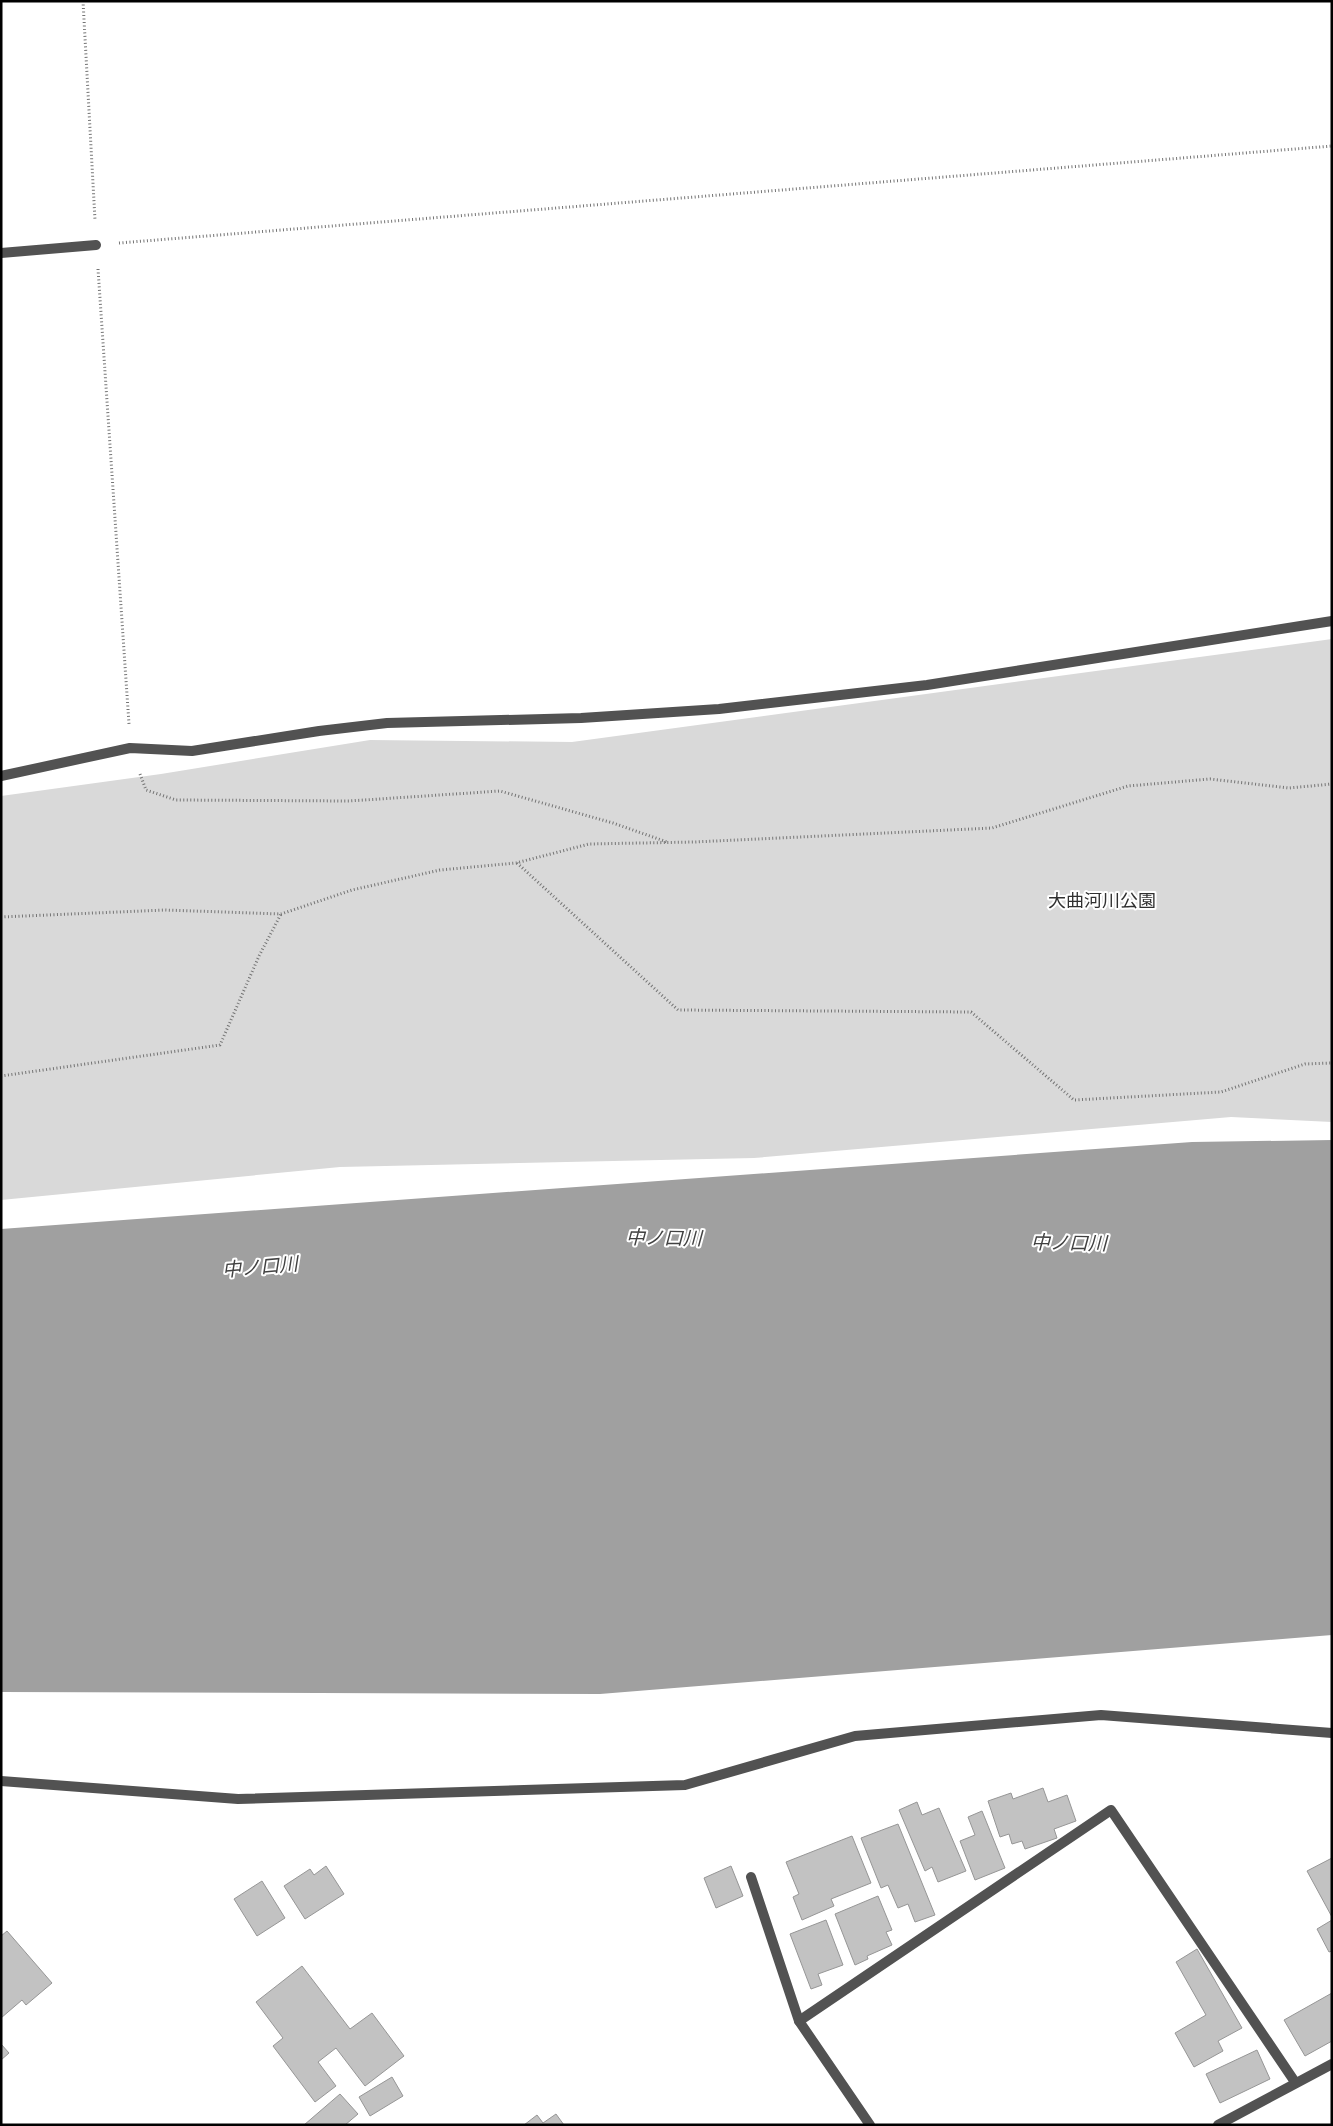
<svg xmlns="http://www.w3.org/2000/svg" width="1333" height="2126" font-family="'Golos Text','Noto Sans JP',sans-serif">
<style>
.green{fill:#d9d9d9}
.water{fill:#a0a0a0}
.building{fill:#c2c2c2;stroke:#969696}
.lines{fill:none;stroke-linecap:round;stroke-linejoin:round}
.path{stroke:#747474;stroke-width:3;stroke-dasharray:1 2.5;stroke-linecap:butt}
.minor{stroke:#525252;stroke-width:10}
.labels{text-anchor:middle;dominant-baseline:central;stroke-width:4;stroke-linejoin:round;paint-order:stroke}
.park-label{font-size:18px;fill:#303030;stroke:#fff}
.water-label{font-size:19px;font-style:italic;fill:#414141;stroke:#fff}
</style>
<rect width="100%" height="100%" fill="#fff"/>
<!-- green -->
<polygon class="green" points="1332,639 1332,1122 1231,1117 754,1158 340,1167 1,1200 1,796 161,774 370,740 572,742"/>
<!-- water -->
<polygon class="water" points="1332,1140 1332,1635 600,1694 1,1692 1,1229 1192,1142"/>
<!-- building -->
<g class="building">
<polygon points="1043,1788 1048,1802 1067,1795 1076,1821 1054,1829 1057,1838 1025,1849 1022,1841 1012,1844 1009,1834 1000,1837 988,1801 1011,1793 1013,1799"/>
<polygon points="917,1802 922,1815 939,1808 966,1871 938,1882 932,1867 925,1871 899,1810"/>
<polygon points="982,1811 1005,1868 975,1880 960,1841 975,1835 968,1817"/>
<polygon points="898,1824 935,1915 915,1922 908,1904 898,1908 888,1885 881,1888 861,1838"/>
<polygon points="852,1836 871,1883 831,1899 834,1906 802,1920 793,1897 799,1894 786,1862"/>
<polygon points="1332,1858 1332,1917 1307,1871"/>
<polygon points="326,1866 344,1894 305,1919 284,1886 310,1869 314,1875"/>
<polygon points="731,1866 743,1896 716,1908 704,1878"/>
<polygon points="262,1881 285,1918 257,1936 234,1899"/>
<polygon points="878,1896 892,1930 886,1932 892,1945 867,1956 868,1959 855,1965 835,1914"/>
<polygon points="826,1920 843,1965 818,1974 822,1985 811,1989 790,1934"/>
<polygon points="1332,1920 1332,1951 1329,1952 1317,1929"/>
<polygon points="7,1931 52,1983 26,2005 22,2000 1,2018 1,1936"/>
<polygon points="1197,1949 1242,2028 1218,2041 1223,2051 1194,2067 1175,2033 1206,2015 1176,1962"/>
<polygon points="302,1966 350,2029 372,2013 404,2056 365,2086 336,2048 318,2062 336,2086 315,2102 273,2046 283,2038 256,2002"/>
<polygon points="1332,1993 1332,2041 1305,2056 1284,2020"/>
<polygon points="1,2044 9,2053 1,2060"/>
<polygon points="1257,2050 1270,2079 1220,2103 1206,2074"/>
<polygon points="392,2077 403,2096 370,2116 359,2097"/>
<polygon points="340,2094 358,2114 345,2125 304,2125"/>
<polygon points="556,2114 564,2125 524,2125 537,2115 543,2123"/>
</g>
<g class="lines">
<!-- path -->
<g class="path">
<polyline points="83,1 95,220"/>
<polyline points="119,243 1332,146"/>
<polyline points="98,269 129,724"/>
<polyline points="140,774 146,790 176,800 349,801 500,791 613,823 667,842"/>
<polyline points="517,863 678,1010 971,1012 1074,1100 1221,1092 1305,1064 1332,1063"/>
<polyline points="1,917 165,910 281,914 352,890 440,870 516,863 589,844 694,842 992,828 1128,786 1210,779 1289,788 1332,784"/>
<polyline points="1,1076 220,1045 259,956 281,914"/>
</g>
<!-- minor -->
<g class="minor">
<polyline points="1,253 96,245"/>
<polyline points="1,776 130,748 192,751 319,731 387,723 581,718 719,709 927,685 1332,621"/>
<polyline points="1,1781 238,1799 685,1785 855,1736 1101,1715 1332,1733"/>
<polyline points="751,1877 799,2021 870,2125"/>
<polyline points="799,2021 1111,1810 1295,2082"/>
<polyline points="1218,2125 1332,2064"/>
</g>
</g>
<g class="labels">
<!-- park labels -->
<g class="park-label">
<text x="1102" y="900">大曲河川公園</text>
</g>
<!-- water labels -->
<g class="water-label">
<text transform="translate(664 1237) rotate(1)">中ノ口川</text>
<text transform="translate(1069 1242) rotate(1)">中ノ口川</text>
<text transform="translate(260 1266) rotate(-5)">中ノ口川</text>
</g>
</g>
<!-- border -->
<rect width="1333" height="2126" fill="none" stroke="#000000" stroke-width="5"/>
</svg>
